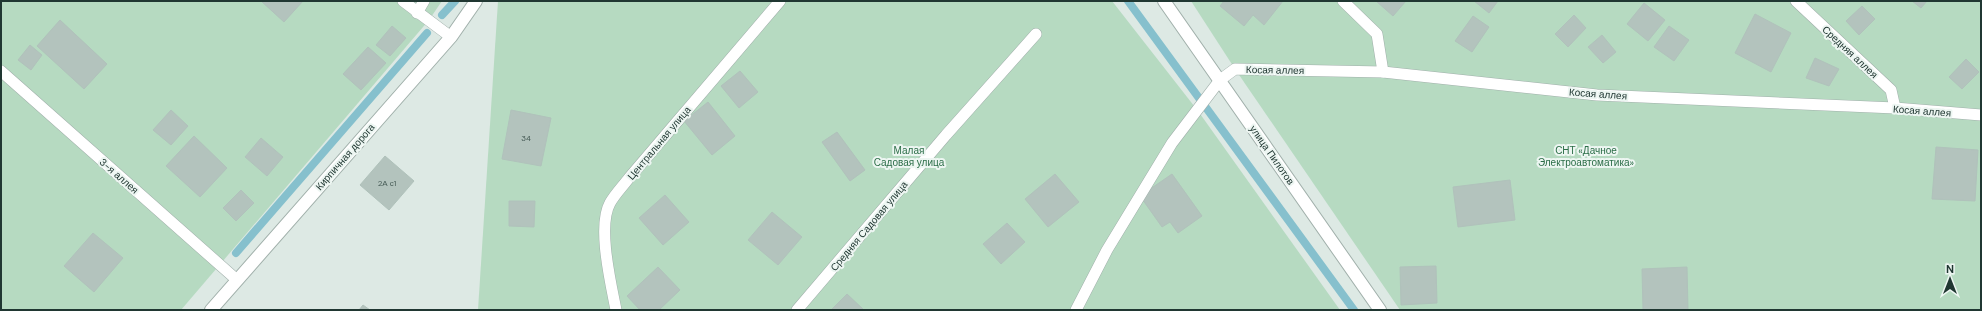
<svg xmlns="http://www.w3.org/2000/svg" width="1982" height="311" font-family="'DM Sans',sans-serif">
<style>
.green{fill:#b6dac1}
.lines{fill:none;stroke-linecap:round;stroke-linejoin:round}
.stream{stroke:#86c0cd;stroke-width:8}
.building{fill:#b3c3bd;stroke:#b0c2bb}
.lane-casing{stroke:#a1b0ab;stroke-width:12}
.street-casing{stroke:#a1b0ab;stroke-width:14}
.lane{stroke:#fff;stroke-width:11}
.street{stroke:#fff;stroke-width:12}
.labels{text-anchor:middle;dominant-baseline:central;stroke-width:4;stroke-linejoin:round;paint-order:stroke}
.number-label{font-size:8px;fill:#455a55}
.street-label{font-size:10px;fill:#203732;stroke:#edf6f2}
.park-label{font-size:10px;fill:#2b6d47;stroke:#edf6f2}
</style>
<rect width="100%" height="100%" fill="#dde9e4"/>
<!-- green -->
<g class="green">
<polygon points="1,1 442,1 429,20 181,310 1,310"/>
<polygon points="498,1 1112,1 1198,111 1340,310 478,310"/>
<polygon points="1191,1 1981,1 1981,310 1400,310 1235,69"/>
</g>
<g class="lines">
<!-- stream -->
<g class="stream">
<polyline points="1128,1 1354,310"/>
<polyline points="442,15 455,1"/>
<polyline points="236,253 427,33"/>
</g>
</g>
<!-- building -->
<g class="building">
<polygon points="261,1 303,1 284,22"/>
<polygon points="1224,1 1283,1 1264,25 1253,15 1244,26 1220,6"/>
<polygon points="1376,1 1406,1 1393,16"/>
<polygon points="1474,1 1498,1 1489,13"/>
<polygon points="1912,1 1927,1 1921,8"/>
<polygon points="1644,3 1665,20 1648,41 1627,24"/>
<polygon points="1862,6 1875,19 1859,35 1846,21"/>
<polygon points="1755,14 1791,33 1771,72 1735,53"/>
<polygon points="1574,15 1586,28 1568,47 1555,34"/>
<polygon points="1473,16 1489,27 1472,52 1455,41"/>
<polygon points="60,20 107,64 84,89 37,46"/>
<polygon points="392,26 406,38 390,56 376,45"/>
<polygon points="1669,26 1689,40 1674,61 1654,47"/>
<polygon points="1602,35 1616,52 1603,63 1588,47"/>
<polygon points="30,45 42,55 31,70 18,60"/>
<polygon points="368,47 386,63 361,90 343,74"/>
<polygon points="1815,58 1839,69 1829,86 1806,78"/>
<polygon points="1966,59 1979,72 1962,89 1949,77"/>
<polygon points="740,71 758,92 739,108 721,86"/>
<polygon points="708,102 735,136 712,155 684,121"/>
<polygon points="171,110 188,126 171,145 153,130"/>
<polygon points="511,110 551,118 541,166 502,159"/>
<polygon points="837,132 865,170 850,181 822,142"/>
<polygon points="194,136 227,168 200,197 166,166"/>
<polygon points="261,138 283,157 267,176 245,157"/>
<polygon points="1936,147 1978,150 1975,201 1932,199"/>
<polygon points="385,156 414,181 389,210 360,185"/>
<polygon points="1055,174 1079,202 1048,227 1025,199"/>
<polygon points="1172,174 1202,216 1178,233 1170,222 1162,227 1140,196"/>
<polygon points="1510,180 1515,220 1458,227 1453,187"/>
<polygon points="241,190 254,203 236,221 223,208"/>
<polygon points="665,195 689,222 663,245 639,218"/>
<polygon points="509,201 535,201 534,227 509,226"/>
<polygon points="772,212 802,237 778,265 748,240"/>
<polygon points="1007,223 1025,242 1001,264 983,244"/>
<polygon points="93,233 123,258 94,292 64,266"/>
<polygon points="1436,266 1437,303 1401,305 1400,267"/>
<polygon points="658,267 680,290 659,310 640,310 627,296"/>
<polygon points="1687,267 1688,310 1643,310 1642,269"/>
<polygon points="847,294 864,310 831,310"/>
<polygon points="363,305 370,310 359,310"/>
</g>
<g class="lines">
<defs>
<g id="lane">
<polyline points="403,1 451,37"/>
<polyline points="1343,1 1377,34 1383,72"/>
<polyline points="1796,1 1891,90 1895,108"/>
<polyline points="417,13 424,1"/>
<polyline points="1,71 237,280"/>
<path d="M616 310C611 284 597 226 610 203 615 194 623 186 629 178L780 1"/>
<polyline points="797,310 946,135 1036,34"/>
<polyline points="1076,310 1107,250 1172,143 1220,80 1235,69 1383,72 1597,95 1895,108 1981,115"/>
</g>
<g id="street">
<polyline points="1164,1 1380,310"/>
<polyline points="211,310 451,37 476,1"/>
</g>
</defs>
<!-- lane casing -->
<use href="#lane" class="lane-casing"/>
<!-- street casing -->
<use href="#street" class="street-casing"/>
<!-- lane -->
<use href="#lane" class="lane"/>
<!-- street -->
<use href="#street" class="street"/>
</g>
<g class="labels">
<!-- number labels -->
<g class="number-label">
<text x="526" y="138">34</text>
<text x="387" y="183">2А с1</text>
</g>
<!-- street labels -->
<g class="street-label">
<text transform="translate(1850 52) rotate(43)">Средняя аллея</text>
<text transform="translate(1275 70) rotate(1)">Косая аллея</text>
<text transform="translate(1598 94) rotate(4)">Косая аллея</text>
<text transform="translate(1922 111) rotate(4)">Косая аллея</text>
<text transform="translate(659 143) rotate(-50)">Центральная улица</text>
<text transform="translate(1272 155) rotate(55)">улица Пилотов</text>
<text transform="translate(345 157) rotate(-49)">Кирпичная дорога</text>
<text transform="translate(119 176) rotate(41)">3-я аллея</text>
<text transform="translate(869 226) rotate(-50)">Средняя Садовая улица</text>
</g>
<!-- park labels -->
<g class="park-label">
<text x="909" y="150">Малая<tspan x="909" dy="12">Садовая улица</tspan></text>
<text x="1586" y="150">СНТ «Дачное<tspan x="1586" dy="12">Электроавтоматика»</tspan></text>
</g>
</g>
<!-- border -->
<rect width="1982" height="311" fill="none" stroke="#203732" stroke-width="4"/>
<!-- north arrow -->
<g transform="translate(1950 279)" stroke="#edf6f2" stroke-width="3" paint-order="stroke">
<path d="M0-3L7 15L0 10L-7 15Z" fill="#203732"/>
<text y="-6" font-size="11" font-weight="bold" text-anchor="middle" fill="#203732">N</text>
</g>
</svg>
